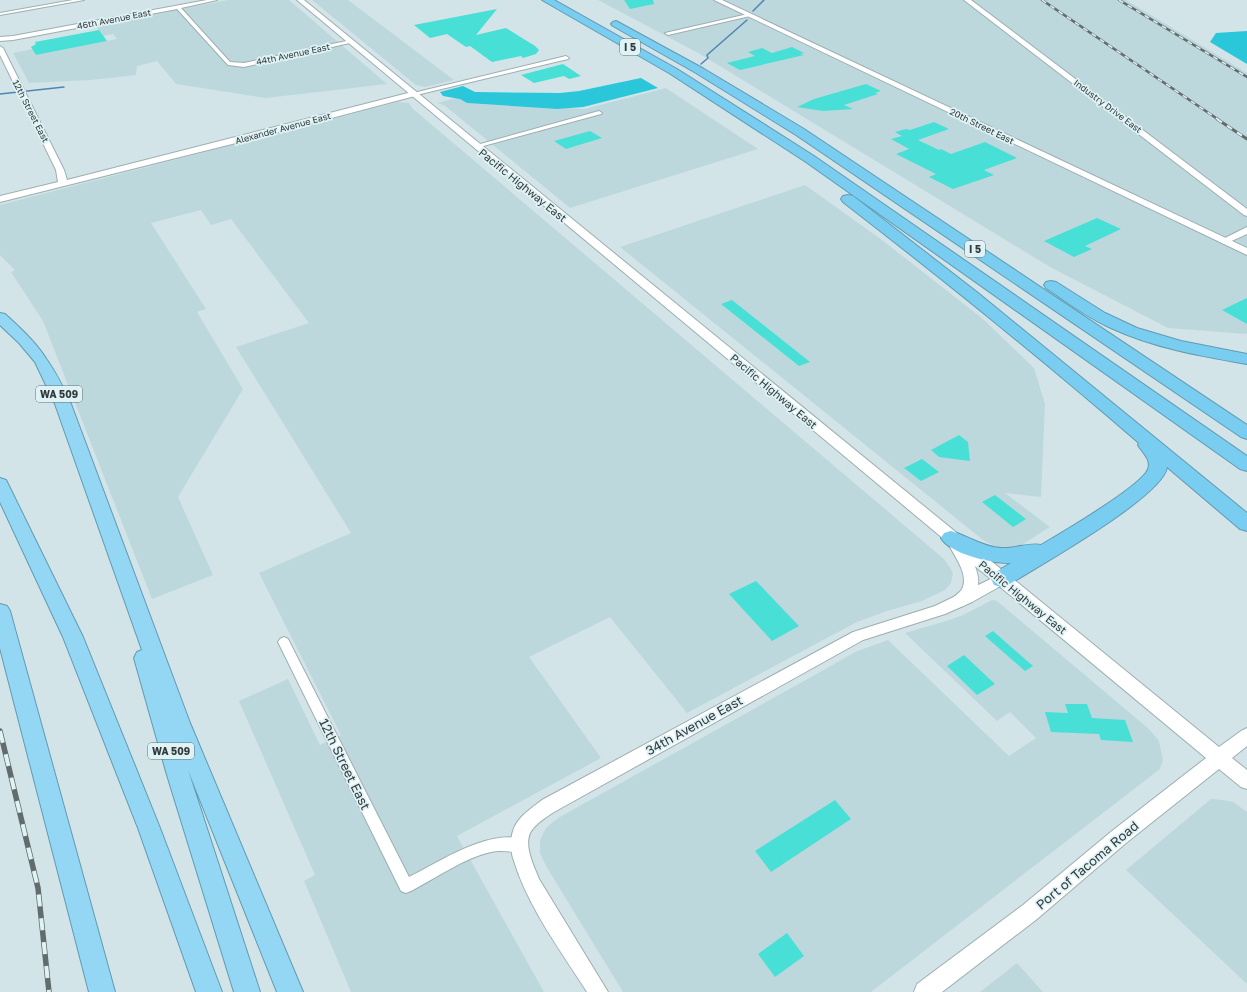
<svg xmlns="http://www.w3.org/2000/svg" width="1247" height="992" font-family="'Golos Text',sans-serif">
<style>
.built{fill:#bdd8dd}
.green{fill:#2ac6da}
.lines{fill:none;stroke-linecap:round;stroke-linejoin:round}
.stream{stroke:#4d85b4;stroke-width:1.5}
.building{fill:#48dfd6}
.minor-casing{stroke:#9daeb1;stroke-width:2}
.tertiary-casing{stroke:#9daeb1;stroke-width:2}
.secondary-casing{stroke:#9daeb1;stroke-width:2}
.trunk-casing{stroke:#609ab1;stroke-width:2}
.motorway-casing{stroke:#609ab1;stroke-width:2}
.minor{fill:#fff;fill-rule:evenodd}
.tertiary{fill:#fff;fill-rule:evenodd}
.secondary{fill:#fff;fill-rule:evenodd}
.trunk{fill:#94d7f4;fill-rule:evenodd}
.motorway{fill:#79cdf1;fill-rule:evenodd}
.rail-far2-casing{stroke:#626c6d;stroke-width:2.5}
.rail-far1-casing{stroke:#626c6d;stroke-width:3}
.rail-casing{stroke:#626c6d;stroke-width:5.5}
.rail-far2{stroke:#dff2f5;stroke-width:1.5;stroke-dasharray:5;stroke-linecap:butt}
.rail-far1{stroke:#dff2f5;stroke-width:2;stroke-dasharray:6;stroke-linecap:butt}
.rail{stroke:#dff2f5;stroke-width:4;stroke-dasharray:12;stroke-linecap:butt}
.labels{text-anchor:middle;dominant-baseline:central;stroke-width:3.5;stroke-linejoin:round;paint-order:stroke}
.far-street-label{font-size:9px;fill:#333a3b;stroke:#dff2f5}
.shield{fill:#dff2f5;stroke:#677173;stroke-width:1}
.shield-label{font-size:10px;font-weight:bold;fill:#333a3b}
.street-label{font-size:11px;fill:#333a3b;stroke:#dff2f5}
.near-street-label{font-size:13px;fill:#333a3b;stroke:#dff2f5}
</style>
<rect width="100%" height="100%" fill="#d2e4e7"/>
<!-- built -->
<g class="built">
<polygon points="228,0 289,0 387,84 266,98 176,84 157,61 137,66 136,75 91,80 29,83 13,53 33,49 36,55 117,39 113,34 103,36 95,25"/>
<polygon points="312,0 348,0 454,80 425,87 416,85"/>
<polygon points="598,0 1126,0 1247,73 1247,334 1168,328 1050,267 700,54"/>
<polygon points="666,88 758,149 570,208 444,105 437,103 460,97 467,103 557,109 567,108 585,109"/>
<polygon points="398,102 409,103 412,108 944,559 951,569 953,574 951,583 945,590 922,601 887,611 857,622 687,713 610,617 529,657 601,758 457,836 544,992 351,992 304,881 315,875 239,701 288,679 320,745 341,735 259,573 351,533 236,347 309,323 231,219 211,225 201,210 151,223 206,309 197,312 243,389 178,497 213,575 152,599 43,321 11,272 15,270 0,255 0,205"/>
<polygon points="805,185 882,240 983,319 1034,368 1045,404 1041,497 1005,493 1050,527 1012,551 998,548 983,540 620,247"/>
<polygon points="992,600 997,601 1149,729 1159,741 1163,760 1160,769 871,992 623,992 546,866 540,853 540,840 546,828 558,818 820,672 855,652 888,640 1009,756 1036,738 1010,712 997,721 905,633 946,621 963,615"/>
<polygon points="1211,799 1223,800 1233,802 1247,812 1247,984 1126,870"/>
<polygon points="1017,963 1043,992 980,992"/>
</g>
<!-- green -->
<g class="green">
<polygon points="1247,31 1247,64 1210,42 1216,33"/>
<polygon points="641,78 658,88 583,107 557,109 467,103 460,99 443,96 440,92 463,86 475,92 560,93 579,91"/>
</g>
<g class="lines">
<!-- stream -->
<g class="stream">
<polyline points="753,11 764,0"/>
<polyline points="701,64 708,58 707,55 747,20"/>
<polyline points="0,94 64,87"/>
</g>
</g>
<!-- building -->
<g class="building">
<polygon points="624,0 653,0 654,4 630,9"/>
<polygon points="497,9 476,35 506,28 535,46 539,50 536,54 523,58 521,56 492,62 470,46 466,47 447,34 430,38 414,25"/>
<polygon points="99,30 107,41 36,55 31,47 36,44 35,42"/>
<polygon points="792,47 804,53 800,54 804,55 740,70 727,63 755,56 748,52 762,48 772,53"/>
<polygon points="563,64 581,76 569,79 564,76 534,83 521,75"/>
<polygon points="866,84 881,91 875,93 878,94 844,105 853,109 823,111 797,107 814,99"/>
<polygon points="934,122 949,129 918,140 939,150 941,149 951,154 985,142 1017,158 984,170 994,175 953,189 929,177 936,174 896,154 909,149 891,139 902,136 895,132 906,129 910,130"/>
<polygon points="590,131 602,138 566,149 554,141"/>
<polygon points="1097,218 1121,229 1085,246 1092,249 1074,257 1044,241"/>
<polygon points="1247,298 1247,324 1222,310"/>
<polygon points="732,300 810,362 799,366 721,304"/>
<polygon points="959,435 968,442 970,461 939,457 931,450"/>
<polygon points="922,459 939,472 921,481 904,468"/>
<polygon points="995,495 1026,519 1013,527 982,502"/>
<polygon points="756,581 799,626 772,641 729,594"/>
<polygon points="993,631 1033,666 1025,671 985,636"/>
<polygon points="964,655 995,684 977,695 947,666"/>
<polygon points="1065,704 1087,704 1092,718 1125,720 1133,742 1101,740 1099,734 1051,732 1045,712 1068,713"/>
<polygon points="835,800 851,819 771,872 755,851"/>
<polygon points="787,933 804,956 775,977 758,954"/>
</g>
<g class="lines">
<defs>
<g id="minor">
<polygon points="73,0 84,0 0,15 0,13"/>
<polygon points="207,0 217,0 181,8 230,62 244,63 351,40 354,42 244,67 228,65 177,9 13,40 0,41 0,37 13,36"/>
<polygon points="748,14 750,14 750,16 668,35 665,33"/>
<polygon points="566,56 569,58 568,59 412,96 409,94"/>
<polygon points="599,111 602,113 601,114 476,148 473,146"/>
<path d="M284 637 288 639 409 877C439 862 491 827 525 840L527 845 525 850C514 854 502 849 491 852 464 858 436 878 411 891L406 893 401 891 278 642 280 639Z"/>
</g>
<g id="tertiary">
<polygon points="964,0 971,0 1247,209 1247,216 1244,215"/>
<polygon points="0,46 3,48 64,170 67,180 412,92 416,94 415,96 248,140 0,202 0,196 58,182 56,170 0,55"/>
<polygon points="1247,227 1247,234 1227,243 1224,244 1219,241"/>
<path d="M1001 574 1006 575 1008 579 1006 583 972 602 945 614 863 640 554 812C546 817 535 824 530 833 524 847 534 866 539 879L608 992H587C561 951 528 907 514 861 510 851 510 838 514 828 519 816 532 808 542 800L853 632 935 606Z"/>
</g>
<g id="secondary">
<path d="M297 0H304L1219 747 1241 731 1247 728V746L1232 758 1247 770V789L1241 787 1219 769 1126 843 1037 919 942 992H914L917 984 1023 905 1112 831 1206 758 975 566C977 572 979 578 978 585 977 597 964 611 951 607L949 603C952 597 959 594 962 589 969 576 956 558 950 547L951 545Z"/>
<polygon points="714,0 722,0 1247,248 1247,255"/>
</g>
<g id="trunk">
<path d="M0 313 5 314C20 328 36 342 47 360 57 374 64 389 71 404L190 723 303 992H277L188 770 260 992H234L167 775 134 658 137 652 142 650 55 404 35 362 19 343 0 325Z"/>
<polygon points="0,478 6,480 8,484 83,637 160,828 222,992 196,992 138,828 63,637 0,502"/>
<polygon points="0,604 7,606 10,611 115,992 89,992 0,648"/>
</g>
<g id="motorway">
<polygon points="542,0 554,0 677,69 814,156 1247,456 1247,471 1240,469 806,162 669,73"/>
<polygon points="616,21 704,69 804,129 1247,425 1247,439 1241,437 796,135 696,73 613,26 611,24 613,22"/>
<path d="M848 195 853 196 978 293 1247 513V531L1240 529 1167 467C1164 496 1037 567 1008 585L1001 587 994 585 991 579 994 573 1011 563C993 564 950 554 941 538L944 533 951 531C968 536 983 547 1001 548 1014 549 1031 542 1041 545 1060 534 1143 485 1148 469 1152 460 1142 452 1138 445L1139 443C1043 360 944 280 843 202L841 199 843 196Z"/>
<path d="M1051 281 1056 282 1105 313 1137 328 1181 341 1247 354V364C1201 356 1154 348 1111 328 1088 318 1067 302 1046 288L1044 285 1046 282Z"/>
</g>
</defs>
<!-- minor casing -->
<use href="#minor" class="minor-casing"/>
<!-- tertiary casing -->
<use href="#tertiary" class="tertiary-casing"/>
<!-- secondary casing -->
<use href="#secondary" class="secondary-casing"/>
<!-- trunk casing -->
<use href="#trunk" class="trunk-casing"/>
<!-- motorway casing -->
<use href="#motorway" class="motorway-casing"/>
<!-- minor -->
<use href="#minor" class="minor"/>
<!-- tertiary -->
<use href="#tertiary" class="tertiary"/>
<!-- secondary -->
<use href="#secondary" class="secondary"/>
<!-- trunk -->
<use href="#trunk" class="trunk"/>
<!-- motorway -->
<use href="#motorway" class="motorway"/>
<defs>
<g id="rail-far2">
<polyline points="1042,0 1219,120"/>
<polyline points="1119,0 1247,77"/>
</g>
<polyline id="rail-far1" points="1217,119 1247,139"/>
<polyline id="rail" points="0,731 38,888 49,992"/>
</defs>
<!-- rail-far2 casing -->
<use href="#rail-far2" class="rail-far2-casing"/>
<!-- rail-far1 casing -->
<use href="#rail-far1" class="rail-far1-casing"/>
<!-- rail casing -->
<use href="#rail" class="rail-casing"/>
<!-- rail-far2 -->
<use href="#rail-far2" class="rail-far2"/>
<!-- rail-far1 -->
<use href="#rail-far1" class="rail-far1"/>
<!-- rail -->
<use href="#rail" class="rail"/>
</g>
<g class="labels">
<!-- far-street labels -->
<g class="far-street-label">
<text transform="translate(114 19) rotate(-11)">46th Avenue East</text>
<text transform="translate(293 54) rotate(-12)">44th Avenue East</text>
<text transform="translate(1108 106) rotate(37)">Industry Drive East</text>
<text transform="translate(31 111) rotate(63)">12th Street East</text>
<text transform="translate(982 126) rotate(26)">20th Street East</text>
<text transform="translate(283 128) rotate(-15)">Alexander Avenue East</text>
</g>
<!-- shield labels -->
<g class="shield">
<rect x="620" y="39" width="20" height="16" rx="3"/>
<rect x="965" y="241" width="20" height="16" rx="3"/>
<rect x="36" y="386" width="46" height="16" rx="3"/>
<rect x="148" y="743" width="46" height="16" rx="3"/>
</g>
<g class="shield-label">
<text x="630" y="47">I 5</text>
<text x="975" y="249">I 5</text>
<text x="59" y="394">WA 509</text>
<text x="171" y="751">WA 509</text>
</g>
<!-- street labels -->
<g class="street-label">
<text transform="translate(523 185) rotate(39)">Pacific Highway East</text>
<text transform="translate(774 391) rotate(40)">Pacific Highway East</text>
<text transform="translate(1023 597) rotate(39)">Pacific Highway East</text>
</g>
<!-- near-street labels -->
<g class="near-street-label">
<text transform="translate(694 725) rotate(-29)">34th Avenue East</text>
<text transform="translate(345 764) rotate(64)">12th Street East</text>
<text transform="translate(1087 865) rotate(-40)">Port of Tacoma Road</text>
</g>
</g>
</svg>
